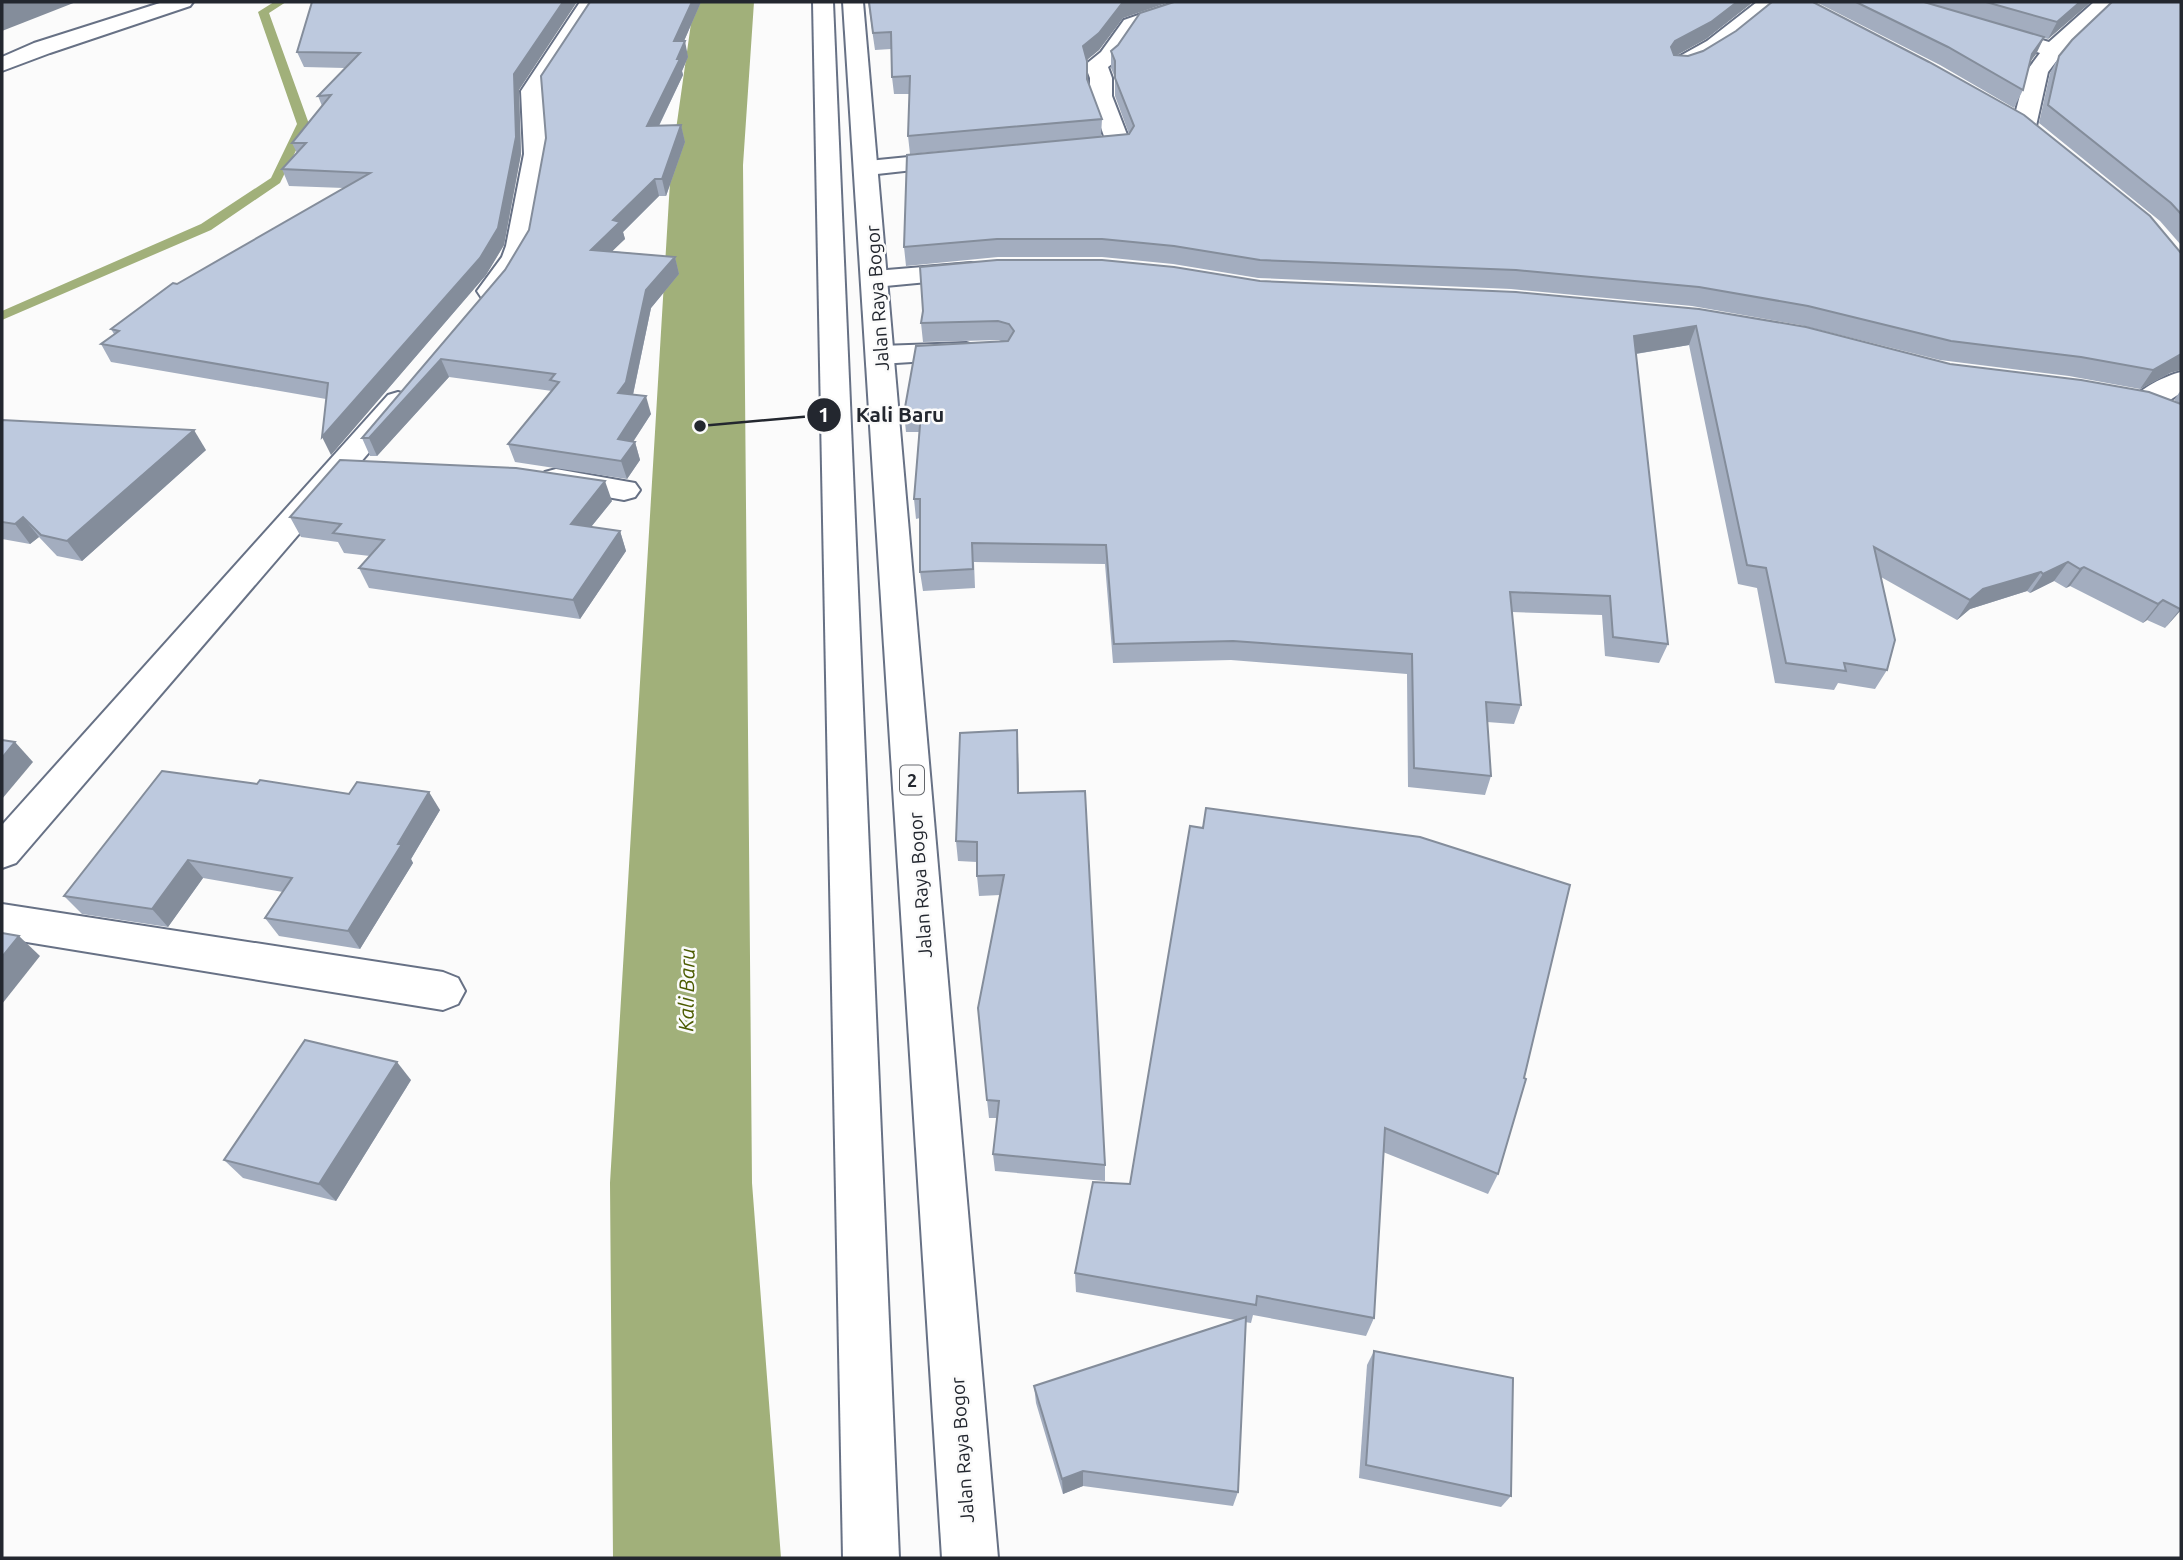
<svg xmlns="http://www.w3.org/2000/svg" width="2183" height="1560" font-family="Ubuntu,sans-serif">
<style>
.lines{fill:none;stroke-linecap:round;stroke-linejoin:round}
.stream{fill:#a1b07a;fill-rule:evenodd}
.river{fill:#a1b07a;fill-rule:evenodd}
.minor-casing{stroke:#677185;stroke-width:4}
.highway-casing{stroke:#677185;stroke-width:4}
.minor{fill:#fff;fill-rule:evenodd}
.highway{fill:#fff;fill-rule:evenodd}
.wall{fill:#a3adbf}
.shaded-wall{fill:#848d9b}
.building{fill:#bdc9de;stroke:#848d9b;stroke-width:2}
.labels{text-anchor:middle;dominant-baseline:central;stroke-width:5;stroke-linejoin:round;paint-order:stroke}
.shield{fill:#fbfbfb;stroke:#64676c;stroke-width:2}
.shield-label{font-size:18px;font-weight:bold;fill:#23272f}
.street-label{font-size:19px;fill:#23272f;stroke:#fbfbfb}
.water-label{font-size:21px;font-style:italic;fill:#4b5b00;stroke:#fbfbfb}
.leader{fill:none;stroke:#23272f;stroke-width:2.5}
.callout-dot{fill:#23272f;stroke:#fbfbfb;stroke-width:2.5}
.mark-label{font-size:21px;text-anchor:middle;font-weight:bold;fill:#fff}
.callout-label{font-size:21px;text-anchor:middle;font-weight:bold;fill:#23272f;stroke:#fbfbfb;stroke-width:5;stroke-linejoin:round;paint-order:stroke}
</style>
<rect width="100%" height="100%" fill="#fbfbfb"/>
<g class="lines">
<!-- stream -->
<polygon class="stream" points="274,2 286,2 269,13 309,124 280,183 211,230 2,320 2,311 201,224 271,178 297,124 258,12"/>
<!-- river -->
<polygon class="river" points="694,2 754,2 743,165 752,1183 781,1558 613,1558 610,1183 671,165"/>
<defs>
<g id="minor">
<polygon points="163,2 193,2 190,6 50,53 2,71 2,57 34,43"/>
<polygon points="580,2 600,2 543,91 548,154 532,246 528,257 501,297 491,299 481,297 477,291 502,257 506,246 524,154 521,91"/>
<polygon points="1176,2 1204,2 1201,6 1138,28 1116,61 1108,67 1112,78 1112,96 1131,145 1127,150 1078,155 1070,153 1066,148 1070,143 1105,139 1090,96 1090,78 1085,65 1101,52 1124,20"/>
<path d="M1757 2H1779C1765 22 1695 77 1671 71L1668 66 1671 61 1707 41Z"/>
<polygon points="1881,2 1912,2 2049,42 2094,2 2131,2 2128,6 2108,10 2061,55 2048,72 2036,126 2032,131 2016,131 2012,126 2026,72 2040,53 1884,6"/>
<polygon points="959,152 968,154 971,159 968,164 868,175 859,173 856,168 859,163 868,161"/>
<polygon points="971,263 980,265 984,271 980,277 875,287 866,285 862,279 866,273 875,271"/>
<polygon points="966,343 976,346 980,352 976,358 880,364 870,361 866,355 870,349 880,346"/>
<path d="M2181 372V393C2166 402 2153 413 2134 408L2130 402C2140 388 2165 376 2181 372Z"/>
<polygon points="398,392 408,395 413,401 408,407 16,863 2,868 2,825 388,395"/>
<polygon points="556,469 635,483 640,490 635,497 624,500 545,486 540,479 545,472"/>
<polygon points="2,904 443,972 458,978 465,991 458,1004 443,1010 2,938"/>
</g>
<g id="highway">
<polygon points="813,2 833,2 899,1558 843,1558"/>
<polygon points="843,2 863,2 998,1558 942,1558"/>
</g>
</defs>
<!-- minor casing -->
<use href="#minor" class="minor-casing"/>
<!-- highway casing -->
<use href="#highway" class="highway-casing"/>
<!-- minor -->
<use href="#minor" class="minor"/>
<!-- highway -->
<use href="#highway" class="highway"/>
</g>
<!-- wall -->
<g class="wall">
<polygon points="312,2 519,90 521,154 504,245 486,275 331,455 326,399 111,362 101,344 114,334 111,329 177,284 344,188 289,186 282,169 297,153 292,143 322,106 318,96 345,68 304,67 297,52"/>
<polygon points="701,2 684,41 688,57 682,71 683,75 659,126 681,125 685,142 666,196 659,196 623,232 625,239 611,251 675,257 679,274 651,308 633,395 651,414 633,442 635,442 640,460 627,479 515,462 508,444 552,391 449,377 377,456 370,456 362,438 505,270 529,230"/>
<polygon points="868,2 1169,2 1123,18 1099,50 1087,60 1087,79 1102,119 1101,136 1129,134 1115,96 1115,78 1111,68 1111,51 1174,2 1753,2 1706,39 1676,55 2170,373 2140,389 2069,376 1940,360 1800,325 1692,306 1511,289 1258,278 1173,264 1102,257 998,257 906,266 904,247 1043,142 910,154 908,136 910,94 894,94 892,77 891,49 875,50"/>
<polygon points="1816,2 2091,2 2048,39 2044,38 2036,54 2030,62 2023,90 2014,108 1940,65"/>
<polygon points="2181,2 2181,245 2160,221 2039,123 2050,73 2059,56"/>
<polygon points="1260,281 1516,292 2179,403 2174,400 2181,390 2181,610 2165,628 2147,620 2143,623 2070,586 2066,588 2054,581 2030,593 2027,591 1970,609 1957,620 1881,577 1887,670 1875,689 1838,683 1834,690 1775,683 1757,588 1738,584 1689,345 1636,354 1668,644 1659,663 1605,656 1602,615 1512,612 1521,705 1514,724 1487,722 1491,776 1485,795 1408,787 1407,674 1231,660 1113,663 1105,564 974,562 975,588 923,591 920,572 920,518 916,519 914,499 919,432 906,432 904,413 1003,342 999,340 923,342 921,323"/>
<polygon points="2,420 206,450 82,561 57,556 39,537 30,544 2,539"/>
<polygon points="612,501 591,527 620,531 626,551 580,619 369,588 359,568 370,556 344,553 338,542 301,537 290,517"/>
<polygon points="1018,751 1019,793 1105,1165 1105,1181 995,1171 993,1154 997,1118 989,1118 987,1100 1000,895 979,896 977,876 977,862 958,861 956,841"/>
<polygon points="257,784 349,794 440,810 411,859 413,863 360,949 279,936 265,918 283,892 203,878 168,927 82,914 64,896"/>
<polygon points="1190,826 1498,1174 1488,1194 1383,1152 1374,1318 1366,1336 1253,1315 1251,1323 1245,1322 1238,1492 1233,1506 1083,1486 1063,1494 1036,1403 1034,1386 1235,1320 1076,1292 1075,1273 1130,1184"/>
<polygon points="411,1080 336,1201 243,1178 224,1160"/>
<polygon points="1374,1351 1511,1496 1501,1507 1359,1478 1367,1365"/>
</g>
<!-- shaded-wall -->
<g class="shaded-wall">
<polygon points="2,2 76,2 2,31"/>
<polygon points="563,2 577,2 519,90 521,154 504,245 486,275 331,455 322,437 514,74"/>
<polygon points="692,2 701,2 677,57 674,41"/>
<polygon points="1123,2 1169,2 1123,18 1099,50 1083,63 1083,46"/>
<polygon points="1737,2 1753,2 1706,39 1670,59 1671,47 1675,41"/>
<polygon points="2080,2 2091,2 2048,39 2057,22"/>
<polygon points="2044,37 2036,54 2023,71 2032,54"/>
<polygon points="685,41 688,57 682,71 683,75 651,142 647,126"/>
<polygon points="681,125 685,142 666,196 662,179"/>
<polygon points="655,179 659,196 623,232 625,239 596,267 591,250 613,220"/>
<polygon points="675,257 679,274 651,308 632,399 618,393 646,290"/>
<polygon points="1696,326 1689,345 1628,355 1634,336"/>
<polygon points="2181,354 2181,370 2170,373 2140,389 2153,370"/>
<polygon points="441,359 449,377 377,456 369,438"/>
<polygon points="646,396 651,414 623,457 618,439"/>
<polygon points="194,430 206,450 82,561 67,541"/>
<polygon points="635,442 640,460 627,479 621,461"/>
<polygon points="605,481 612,501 578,543 571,524"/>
<polygon points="23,517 39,537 30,544 15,524"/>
<polygon points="620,531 626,551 580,619 573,600"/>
<polygon points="2068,562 2054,581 2030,593 2043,574"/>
<polygon points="2084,567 2070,586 2066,588 2080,569"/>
<polygon points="2041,572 2027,591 1970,609 1957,620 1970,600 1983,589"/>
<polygon points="2163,600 2147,620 2143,623 2158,604"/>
<polygon points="2181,608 2181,610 2165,628"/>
<polygon points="1017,730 1018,751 1019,814 1018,793"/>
<polygon points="15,742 33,762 2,799 2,758"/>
<polygon points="429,792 440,810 411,859 413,863 360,949 348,931"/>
<polygon points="188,860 203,878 168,927 152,909"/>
<polygon points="19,936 40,956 2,1004 2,957"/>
<polygon points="397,1062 411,1080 336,1201 319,1184"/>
<polygon points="1083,1471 1083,1486 1063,1494 1062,1479"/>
</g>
<!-- building -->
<g class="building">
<polygon points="312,2 563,2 514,74 516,137 498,228 480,258 322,437 328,383 101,344 119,331 111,329 173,283 177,284 370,173 282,169 306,143 292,143 331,95 318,96 360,53 297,52"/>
<polygon points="590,2 692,2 674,41 685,41 677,59 680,59 647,126 681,125 662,179 655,179 613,220 620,222 591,250 675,257 646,290 626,382 618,393 646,396 618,439 635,442 621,461 508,444 559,382 550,380 555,374 441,359 369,438 362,438 505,270 529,230 546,138 541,76"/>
<polygon points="869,2 1123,2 1099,33 1083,46 1087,61 1087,79 1102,119 908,136 910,76 892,77 891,32 873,33"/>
<polygon points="1174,2 1737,2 1711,22 1675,41 1671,47 1674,55 1688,56 1703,51 1736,31 1772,2 1813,2 1929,62 2024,115 2150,216 2181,253 2181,354 2153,370 2081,357 1951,341 1808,306 1699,287 1516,270 1260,260 1174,246 1102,239 997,239 904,247 907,155 1129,134 1134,126 1115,78 1115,61 1111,51 1118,45 1140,13"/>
<polygon points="1856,2 1924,2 2044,37 2032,54 2023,90 1948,47"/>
<polygon points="1986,2 2080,2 2057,22"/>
<polygon points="2112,2 2181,2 2181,214 2171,203 2048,105 2059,56 2072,40"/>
<polygon points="997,260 1102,260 1174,267 1260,281 1516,292 1699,309 1806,327 1950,364 2081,380 2149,392 2181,404 2181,608 2180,609 2163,600 2158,604 2084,567 2080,569 2068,562 2043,574 2041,572 1983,589 1970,600 1874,547 1895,640 1887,670 1844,663 1846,671 1786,663 1766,568 1747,565 1696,326 1634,336 1668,644 1613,637 1610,596 1510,592 1521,705 1486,702 1491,776 1414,768 1412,654 1233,641 1114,644 1106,545 972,543 973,569 920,572 920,499 914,499 921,413 904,413 916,346 1008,341 1014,331 1009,324 998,321 921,323 923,311 920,267"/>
<polygon points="2,420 194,430 67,541 41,535 23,517 15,524 2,522"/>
<polygon points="340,460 516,468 605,481 571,524 620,531 573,600 359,568 384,540 333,533 341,524 290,517"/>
<polygon points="1017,730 1018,793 1085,791 1105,1165 993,1154 999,1101 987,1100 978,1008 1004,875 977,876 977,842 956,841 960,733"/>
<polygon points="2,740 15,742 2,758"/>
<polygon points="162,771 257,784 260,780 349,794 357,782 429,792 398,844 402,844 348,931 265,918 292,878 188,860 152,909 64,896"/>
<polygon points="1206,808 1420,837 1570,885 1524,1078 1526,1079 1498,1174 1385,1128 1374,1318 1257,1296 1256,1305 1075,1273 1093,1182 1130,1184 1190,826 1203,828"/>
<polygon points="2,933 19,936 2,957"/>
<polygon points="305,1040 397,1062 319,1184 224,1160"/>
<polygon points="1246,1317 1238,1492 1083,1471 1062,1479 1034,1386"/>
<polygon points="1374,1351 1513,1378 1511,1496 1366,1465"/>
</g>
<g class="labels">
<!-- shield labels -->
<rect class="shield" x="900" y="765.5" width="24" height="29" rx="5"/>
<g class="shield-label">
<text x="912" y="780">2</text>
</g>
<!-- street labels -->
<g class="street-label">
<text transform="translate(877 298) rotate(-94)">Jalan Raya Bogor</text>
<text transform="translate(920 885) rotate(-94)">Jalan Raya Bogor</text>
<text transform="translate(962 1450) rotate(-94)">Jalan Raya Bogor</text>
</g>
<!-- water labels -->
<g class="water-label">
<text transform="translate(686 990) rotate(-89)">Kali Baru</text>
</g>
</g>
<!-- callouts -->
<path class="leader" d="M700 426L824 415"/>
<g class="callout-dot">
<circle cx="700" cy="426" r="7"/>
<circle cx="824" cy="415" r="18"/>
</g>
<g class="mark-label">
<text x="824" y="422">1</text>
</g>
<g class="callout-label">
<text x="900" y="422">Kali Baru</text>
</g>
<!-- border -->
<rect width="2183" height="1560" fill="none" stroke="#23272f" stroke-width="7"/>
</svg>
